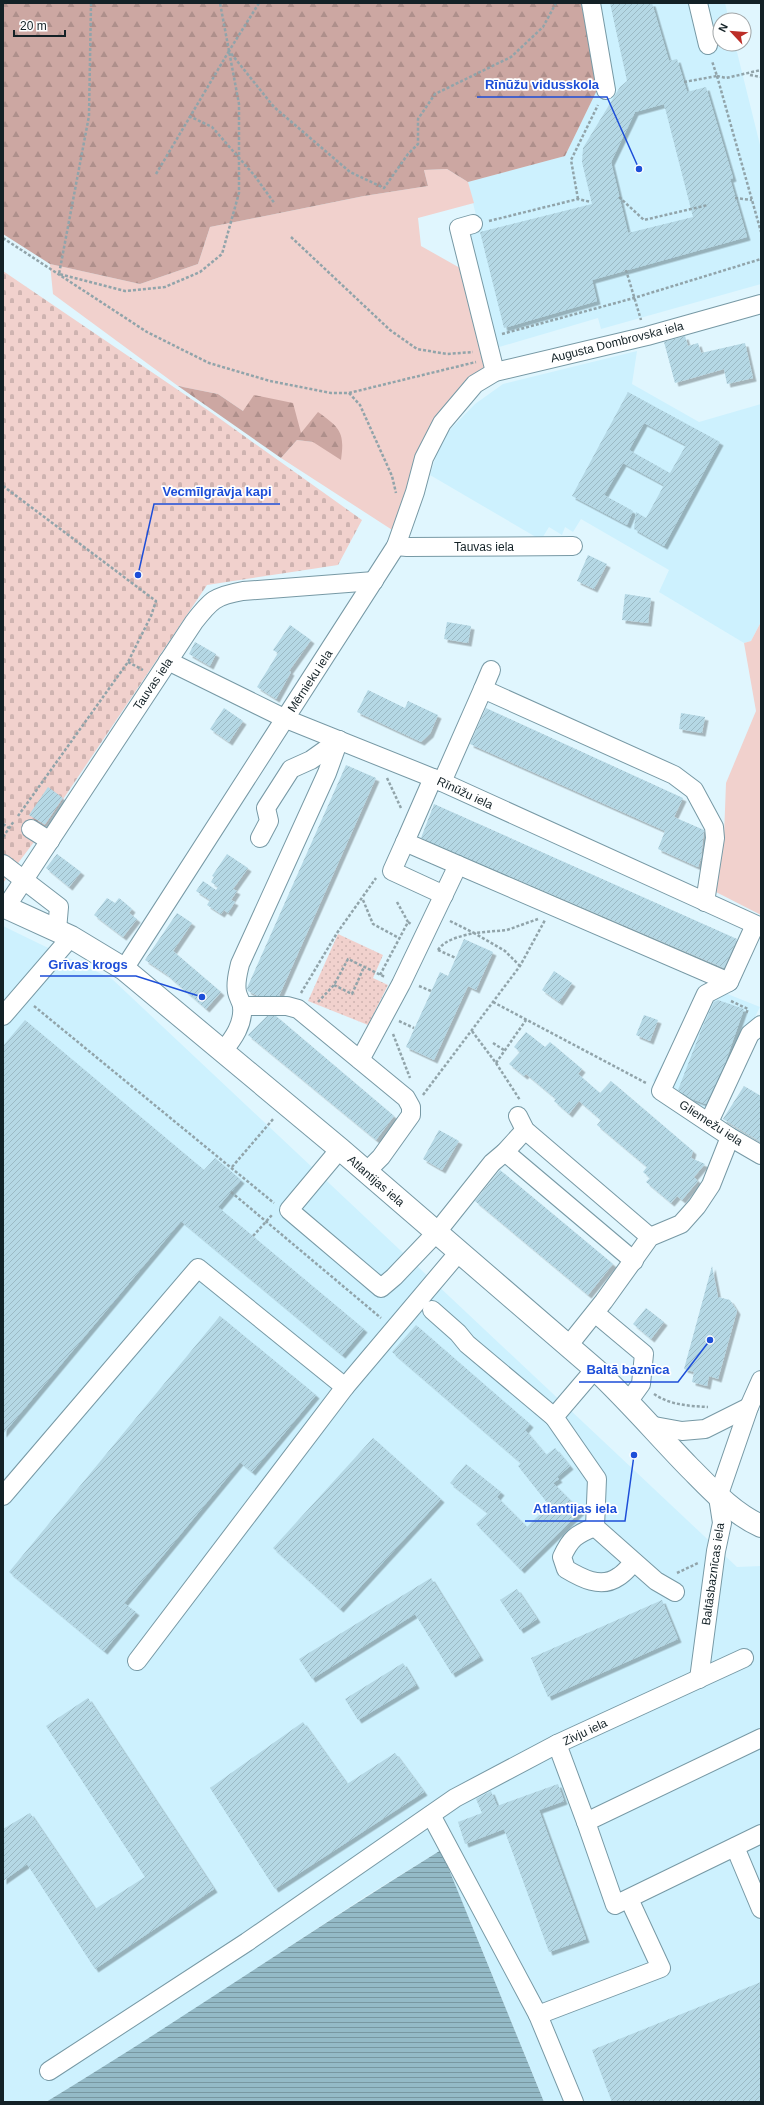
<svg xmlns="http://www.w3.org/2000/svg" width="764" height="2105" font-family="Arial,sans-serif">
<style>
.built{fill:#cdf1fe}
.green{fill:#f1d1cd}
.forest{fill:url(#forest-firs)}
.cemetery{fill:url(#cemetery-stones)}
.park{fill:url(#park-dots)}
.water{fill:url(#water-rules)}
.building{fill:url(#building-hatch);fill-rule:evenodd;filter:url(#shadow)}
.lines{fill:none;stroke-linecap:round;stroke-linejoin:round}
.minor-casing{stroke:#7799a5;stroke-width:20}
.major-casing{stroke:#7799a5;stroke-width:24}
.path{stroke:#91a4aa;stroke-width:2.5;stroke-dasharray:3 2;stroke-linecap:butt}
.minor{stroke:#fff;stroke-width:18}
.major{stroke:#fff;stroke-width:22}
.labels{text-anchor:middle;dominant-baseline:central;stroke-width:3.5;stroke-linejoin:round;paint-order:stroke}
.street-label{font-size:12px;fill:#132126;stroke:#fff}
.leader{fill:none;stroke:#1d4ed8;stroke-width:1.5}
.callout-dot{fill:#1d4ed8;stroke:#fff;stroke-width:1.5}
.callout-label{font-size:13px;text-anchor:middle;font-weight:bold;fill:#1d4ed8;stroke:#fff;stroke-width:3.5;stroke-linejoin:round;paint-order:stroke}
</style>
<defs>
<pattern id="forest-firs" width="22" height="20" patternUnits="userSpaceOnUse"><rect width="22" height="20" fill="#cca7a2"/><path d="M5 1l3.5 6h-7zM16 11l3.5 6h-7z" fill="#ae8f8b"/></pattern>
<pattern id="cemetery-stones" width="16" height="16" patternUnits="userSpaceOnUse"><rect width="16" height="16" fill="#f1d1cd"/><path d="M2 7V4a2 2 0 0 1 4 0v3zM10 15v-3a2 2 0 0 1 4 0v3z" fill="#ceb3b0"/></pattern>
<pattern id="park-dots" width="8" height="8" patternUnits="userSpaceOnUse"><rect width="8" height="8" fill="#f1d1cd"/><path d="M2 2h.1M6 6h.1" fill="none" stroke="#ceb3b0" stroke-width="1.8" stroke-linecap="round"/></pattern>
<pattern id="water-rules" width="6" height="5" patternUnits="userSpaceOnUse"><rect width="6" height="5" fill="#94bac7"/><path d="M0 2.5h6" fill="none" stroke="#7897a1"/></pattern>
<pattern id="building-hatch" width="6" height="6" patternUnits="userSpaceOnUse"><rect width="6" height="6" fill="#b5d8e5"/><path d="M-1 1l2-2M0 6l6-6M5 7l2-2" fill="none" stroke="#9bb9c4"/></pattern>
<filter id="shadow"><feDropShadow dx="3.5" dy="3.5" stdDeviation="0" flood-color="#0004"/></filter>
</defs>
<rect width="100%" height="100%" fill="#e0f6fe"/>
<!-- built -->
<g class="built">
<polygon points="581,3 725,3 729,20 720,20 720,44 735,44 761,149 761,284 601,329 598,318 489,350 463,235 480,232 468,182 565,156 599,86"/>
<polygon points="637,351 632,384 699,422 761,404 761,622 751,641 744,643 659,592 669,570 581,519 573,532 565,527 562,535 549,527 541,540 430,475 441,439 475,404 503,384"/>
<polygon points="3,926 112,979 737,1567 761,1566 761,2102 544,2102 441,1850 366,1896 145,2042 46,2102 3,2102"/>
<polygon points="705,985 760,1007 706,1116 653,1081"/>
</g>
<!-- green -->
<g class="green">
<polygon points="447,169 468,182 474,203 418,218 421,246 460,268 491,360 442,423 400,535 281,458 297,440 313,442 301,433 243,411 218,394 178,386 53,294 50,264 140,284 198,264 210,227 364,196 428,186 424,170"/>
<polygon points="761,622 761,915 716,892 724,836 726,783 756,711 744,643 751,641"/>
</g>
<!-- forest -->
<g class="forest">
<polygon points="3,3 581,3 599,86 565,156 468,182 447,169 424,170 428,186 364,196 210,227 198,264 140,284 50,264 3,234"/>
<path d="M178 386 218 394 243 411 254 395 293 403 301 433 318 412C340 428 345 432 341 460L313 442 297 440 281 458Z"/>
</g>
<!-- cemetery -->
<polygon class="cemetery" points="3,271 212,413 362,520 338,565 207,585 37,838 3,883"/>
<!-- park -->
<polygon class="park" points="338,934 383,955 373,978 388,985 368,1025 308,1001"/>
<!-- water -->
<path class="water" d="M441 1850 544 2102H46C180 2021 308 1932 441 1850Z"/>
<!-- building -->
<g class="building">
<path d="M610 3H652L669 61 677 59 687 92 706 87 733 178 730 179 747 237 592 280 597 301 504 328 480 232 592 204 582 162 583 148 620 87 627 81ZM664 104 693 217 628 233 611 162 635 112Z"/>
<polygon points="685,336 688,346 698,343 701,353 745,343 753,378 727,384 724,369 675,383 664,342"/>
<path d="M628 392 720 442 664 546 634 529 636 512 646 518 664 485 623 463 604 495 633 511 627 525 572 496ZM644 423 686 445 670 473 629 450Z"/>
<polygon points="588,555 607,564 594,589 577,581"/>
<polygon points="625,594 651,598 648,623 622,620"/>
<polygon points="447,622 471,626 468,643 444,639"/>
<polygon points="290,625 311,640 289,671 291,672 276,699 257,687 278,653 273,650"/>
<polygon points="195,642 216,654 210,666 189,654"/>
<polygon points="368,690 405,708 408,701 438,715 430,734 421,742 357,712"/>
<polygon points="224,708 243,721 229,742 210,729"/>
<polygon points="486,708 683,798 674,817 704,830 701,858 698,867 658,849 665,831 470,744"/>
<polygon points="681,713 705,717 702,733 679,729"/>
<polygon points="346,765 376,778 279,996 258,996 248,991 247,988"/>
<polygon points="48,787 63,798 45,825 29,815"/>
<polygon points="434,804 737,939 724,968 421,838"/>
<polygon points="57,854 81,872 69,887 46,868"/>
<polygon points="227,854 248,868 233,889 237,891 231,900 235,902 228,913 224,910 221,914 207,905 210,900 196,891 203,881 216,890 218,887 211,882 214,877 212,876"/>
<polygon points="107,898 115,903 119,898 132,909 129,913 137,919 123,937 94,915"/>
<polygon points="177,913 192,923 173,951 221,992 206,1009 166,974 145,960"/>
<polygon points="464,939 493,952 476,990 468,986 434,1060 406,1047 440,972 448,976"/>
<polygon points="554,971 572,983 559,1002 542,990"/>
<polygon points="718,1000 744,1009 725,1063 706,1104 692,1099 678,1090 702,1028 714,1002"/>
<polygon points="644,1015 658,1020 650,1041 636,1035"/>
<polygon points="267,1016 276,1016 394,1116 376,1140 248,1035"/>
<polygon points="25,1020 204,1170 215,1158 241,1180 218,1207 364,1329 342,1355 181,1221 3,1434 3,1046"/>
<polygon points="526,1032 545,1047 550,1042 582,1069 578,1074 600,1093 611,1081 693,1151 691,1158 705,1164 694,1177 698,1181 682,1200 677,1196 671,1203 646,1182 650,1178 643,1172 647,1167 597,1125 601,1120 579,1101 569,1114 554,1101 556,1099 526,1074 524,1076 509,1064 520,1052 514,1047"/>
<polygon points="744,1086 761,1096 761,1142 723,1119"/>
<polygon points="439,1130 459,1141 442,1170 423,1159"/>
<polygon points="500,1170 613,1264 588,1295 475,1201"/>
<polygon points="712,1266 718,1297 730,1300 737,1311 718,1379 709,1376 707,1386 692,1382 694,1372 684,1369"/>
<polygon points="646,1308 664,1322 651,1339 633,1324"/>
<polygon points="220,1316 316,1395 252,1472 240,1462 124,1603 136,1612 104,1651 9,1572"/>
<polygon points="416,1325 530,1424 525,1430 546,1455 555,1448 570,1466 557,1477 559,1479 553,1483 581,1511 521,1570 476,1524 488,1513 450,1483 466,1464 501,1492 497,1497 527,1527 549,1505 518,1466 521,1463 392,1352"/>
<polygon points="373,1438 441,1499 340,1609 273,1548"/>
<polygon points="431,1578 480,1657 452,1674 415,1614 312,1679 299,1659"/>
<polygon points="517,1589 537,1619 520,1630 500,1600"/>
<polygon points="662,1600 678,1639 548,1697 531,1658"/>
<polygon points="403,1663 416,1685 358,1720 345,1699"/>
<polygon points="88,1698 214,1889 95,1969 27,1864 3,1881 3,1829 30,1813 95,1909 145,1877 46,1726"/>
<polygon points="303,1722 347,1784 395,1753 424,1792 275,1889 210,1788"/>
<polygon points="558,1784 564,1801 539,1810 586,1939 549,1952 504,1829 465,1844 458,1822 482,1813 476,1799 491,1791 497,1806"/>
<polygon points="761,1982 761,2102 612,2102 592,2050"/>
</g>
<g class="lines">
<defs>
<g id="minor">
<polyline points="591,3 606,90"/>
<polyline points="698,3 708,45"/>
<polyline points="473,224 459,228 495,372"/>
<polyline points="396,546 407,547 573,546"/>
<polyline points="168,661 286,719 433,778 761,927"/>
<polyline points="483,689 491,670"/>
<polyline points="442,782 483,689 674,775 694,790 714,827 715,838 705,902"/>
<polyline points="31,829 50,841"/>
<polyline points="260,838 269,821 266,808 291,769 311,760 339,740"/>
<polyline points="405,842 392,871 444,895"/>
<polyline points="3,864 59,907 57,930"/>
<polyline points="458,865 729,982"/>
<path d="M6 907 194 622C211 600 215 596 243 591L374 581"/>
<polyline points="755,925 729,982 706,994 661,1091 730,1137 761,1155"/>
<polyline points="124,969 396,546 415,492 424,458 442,423 475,384 495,372 647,336 761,304"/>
<polyline points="242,1006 287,1006 298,1009 406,1098 411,1107 411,1115 381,1157 366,1172"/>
<polyline points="3,1016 71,937"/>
<path d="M223 1051C233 1039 244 1024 242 1006 241 1001 238 997 237 992 235 982 238 973 240 964L327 773 339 740"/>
<polyline points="360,1060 401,984 458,865 405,842 433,778"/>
<polyline points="518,1116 525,1130 650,1237"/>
<polyline points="709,1122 750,1034 761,1025"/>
<polyline points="340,1149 289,1210 381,1288 394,1277 437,1232 492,1163 505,1152 525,1130"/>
<polyline points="505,1152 634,1261"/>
<polyline points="432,1310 458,1333 467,1344 554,1417"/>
<polyline points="595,1313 644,1354 641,1384 628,1402"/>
<polyline points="568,1346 604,1301 650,1237 681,1224 697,1206 711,1185 730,1137"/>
<polyline points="595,1369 554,1417 597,1479 595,1527 656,1581 675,1592"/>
<polyline points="649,1425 682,1431 705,1429 749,1407"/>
<polyline points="3,1496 198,1268 345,1387"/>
<path d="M595 1527C576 1534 570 1539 562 1557L566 1569C581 1578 601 1589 618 1577 624 1574 629 1567 634 1562"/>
<polyline points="137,1661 345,1387 459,1252"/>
<polyline points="699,1679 716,1551 722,1523 718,1497 749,1407 761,1380"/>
<polyline points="761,1738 586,1822 615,1905 761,1834"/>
<polyline points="557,1744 586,1822"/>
<polyline points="431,1815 538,2015"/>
<polyline points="735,1847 761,1909"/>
<polyline points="49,2071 247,1942 455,1798 557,1744 744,1658"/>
<polyline points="574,2102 538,2015 661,1968 629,1899"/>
</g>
<path id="major" d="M3 906 71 937 124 969 340 1149 595 1369C628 1400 657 1434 688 1466 710 1488 732 1513 761 1526"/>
</defs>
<!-- minor casing -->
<use href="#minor" class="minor-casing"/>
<!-- major casing -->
<use href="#major" class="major-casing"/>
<!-- path -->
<g class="path">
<polyline points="91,3 89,116 59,274 125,291 165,287 200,272 222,254 239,193 239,104 220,3"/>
<polyline points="259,3 229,51 274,107 350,172 384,188 408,154 418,144 418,119 435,94 511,57 543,27 556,3"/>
<polyline points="750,75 761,77"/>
<polyline points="717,76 761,232"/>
<polyline points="717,76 726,78 761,70"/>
<polyline points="684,82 717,76 712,61"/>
<polyline points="189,116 212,127 254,175 275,204"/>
<polyline points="156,174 229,51"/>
<polyline points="619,197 644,220 708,205"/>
<polyline points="735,198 752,200"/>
<polyline points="578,199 571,160 598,105"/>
<polyline points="489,221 578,199 591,202"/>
<polyline points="291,237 390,330 417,349 447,354 473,352"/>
<polyline points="3,238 147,332 209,363 270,381 331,393 349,393 476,362"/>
<polyline points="626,270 641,320"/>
<polyline points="502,334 634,298 761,259"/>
<polyline points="349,393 360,405 392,476 396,493"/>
<polyline points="3,486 156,601 151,616 128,662 18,816"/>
<polyline points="128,662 143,670"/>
<polyline points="387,778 401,808"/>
<polyline points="3,824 9,828"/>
<polyline points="3,837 14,821"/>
<polyline points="363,900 373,924 399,938"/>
<polyline points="397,902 408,922"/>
<polyline points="450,921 474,933 507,930 538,919"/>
<path d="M438 950C445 939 462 936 474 933L505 951 520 966"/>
<polyline points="438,950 456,958"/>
<polyline points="380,975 408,922 411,924"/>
<polyline points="334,985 352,994 364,967"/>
<polyline points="419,986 431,991"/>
<polyline points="301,993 337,933 376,878"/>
<polyline points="731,1001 748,1009 746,1014"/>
<polyline points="318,1002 334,985 348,959 385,977"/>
<polyline points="493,1002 646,1083"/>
<polyline points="34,1006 274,1203"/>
<polyline points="399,1021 414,1028"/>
<polyline points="472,1031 496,1063 526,1020"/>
<polyline points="393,1034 410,1078"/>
<polyline points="493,1043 504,1050"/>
<polyline points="496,1063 520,1100"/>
<polyline points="423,1095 520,966 545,920"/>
<polyline points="232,1167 274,1118"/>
<polyline points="231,1192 381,1318"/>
<polyline points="253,1236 272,1215"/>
<path d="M654 1394C670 1405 689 1406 708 1407"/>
<polyline points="677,1573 698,1563"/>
</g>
<!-- minor -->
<use href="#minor" class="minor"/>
<!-- major -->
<use href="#major" class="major"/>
</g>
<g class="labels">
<!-- street labels -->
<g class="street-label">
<text transform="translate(617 342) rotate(-14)">Augusta Dombrovska iela</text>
<text x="484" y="547">Tauvas iela</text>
<text transform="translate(310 681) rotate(-57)">Mērnieku iela</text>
<text transform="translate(153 684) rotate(-56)">Tauvas iela</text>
<text transform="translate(465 793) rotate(25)">Rīnūžu iela</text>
<text transform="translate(711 1123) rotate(33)">Gliemežu iela</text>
<text transform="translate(376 1181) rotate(41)">Atlantijas iela</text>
<text transform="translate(713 1574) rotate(-82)">Baltāsbaznīcas iela</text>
<text transform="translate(585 1732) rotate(-25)">Zivju iela</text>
</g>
</g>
<!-- callouts -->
<path class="leader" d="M639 169L607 97H477M138 575L154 504H280M202 997L136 976H40M710 1340L678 1382H579M634 1455L625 1521H525"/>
<g class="callout-dot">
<circle cx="639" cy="169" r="4"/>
<circle cx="138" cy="575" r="4"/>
<circle cx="202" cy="997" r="4"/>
<circle cx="710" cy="1340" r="4"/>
<circle cx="634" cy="1455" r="4"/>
</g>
<g class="callout-label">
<text x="542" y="89">Rīnūžu vidusskola</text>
<text x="217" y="496">Vecmīlgrāvja kapi</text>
<text x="88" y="969">Grīvas krogs</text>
<text x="628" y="1374">Baltā baznīca</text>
<text x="575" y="1513">Atlantijas iela</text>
</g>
<!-- border -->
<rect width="764" height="2105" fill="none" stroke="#132126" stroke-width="8"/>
<!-- north arrow -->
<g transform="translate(732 32) rotate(296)"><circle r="19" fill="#ffffff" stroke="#a1a6a8"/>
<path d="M0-3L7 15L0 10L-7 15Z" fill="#bc2e28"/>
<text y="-6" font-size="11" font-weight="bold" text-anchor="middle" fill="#132126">N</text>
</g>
<!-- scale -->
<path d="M14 30v6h51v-6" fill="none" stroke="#132126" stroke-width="2"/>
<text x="20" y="30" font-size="12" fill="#132126" stroke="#ffffff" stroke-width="3" paint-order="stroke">20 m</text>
</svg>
